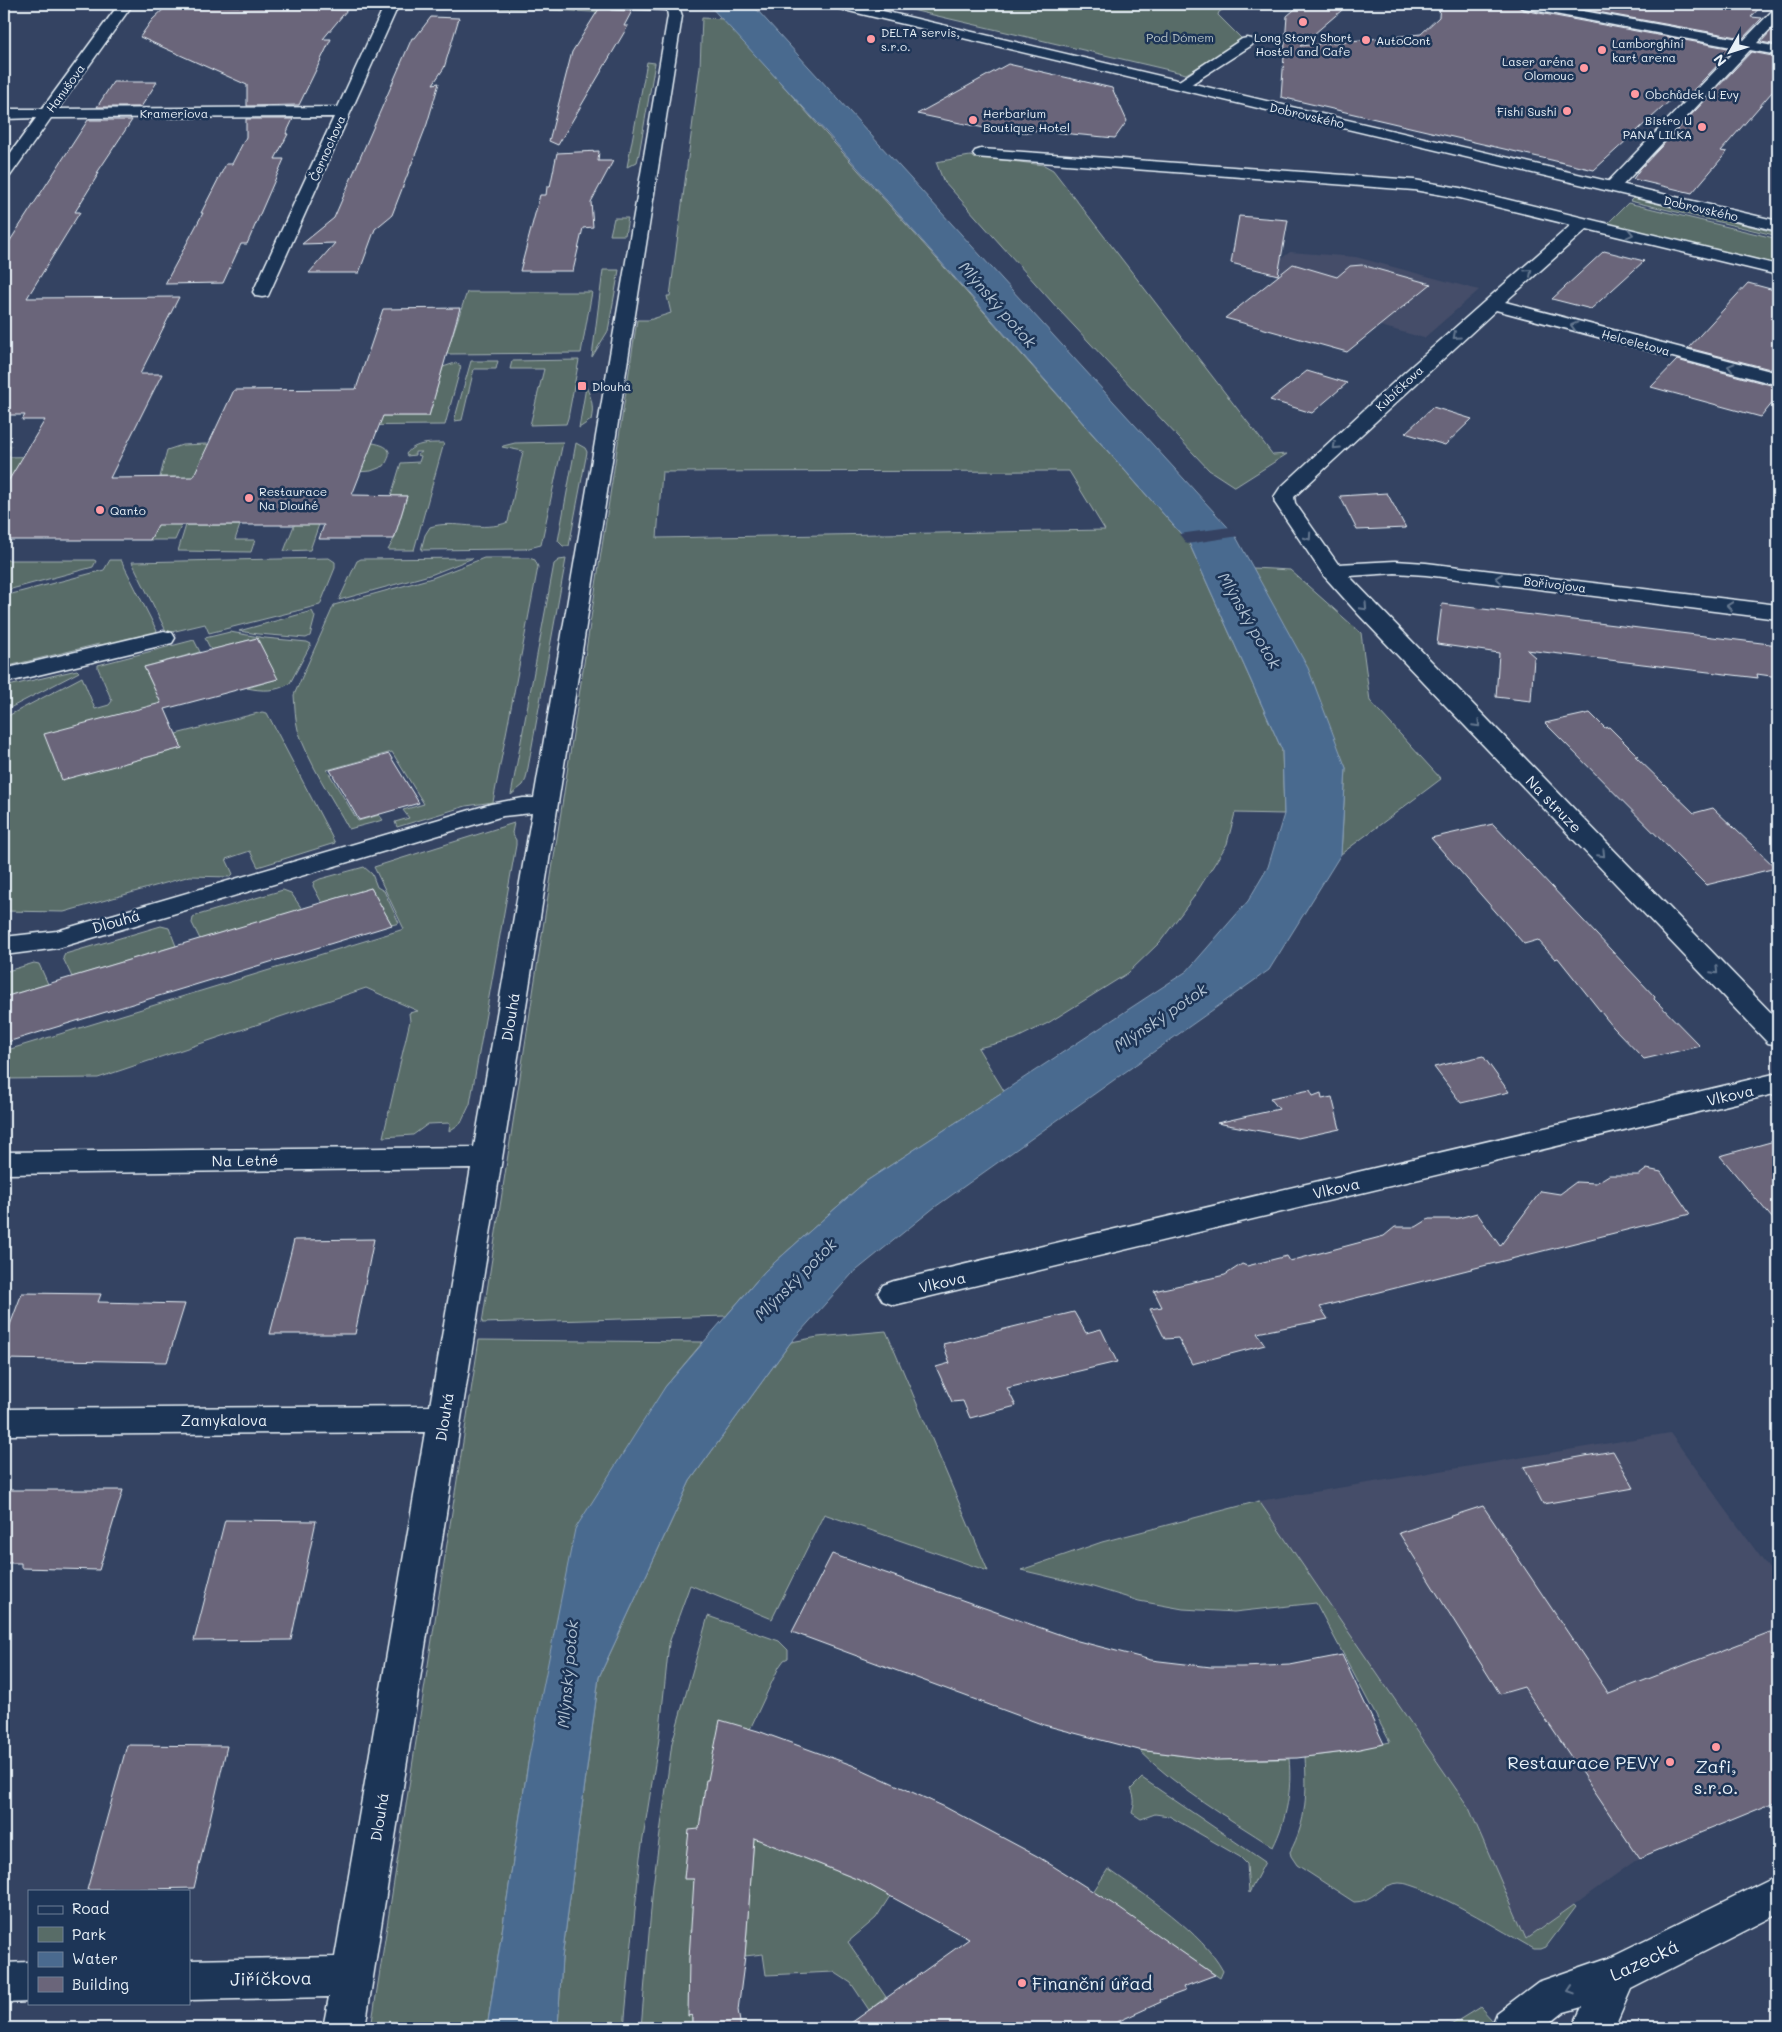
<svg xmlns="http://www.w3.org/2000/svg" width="1782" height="2032" font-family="Mali,sans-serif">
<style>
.built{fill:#444d69}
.green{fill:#586c67;stroke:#a0aeb0;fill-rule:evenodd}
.water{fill:#4a6a8f;stroke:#89a0b9}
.pier{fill:#344362}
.building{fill:#6a657a;stroke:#e8f1f8}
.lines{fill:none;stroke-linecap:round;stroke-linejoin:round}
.minor-casing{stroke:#e8f1f8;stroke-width:3}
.major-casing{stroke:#e8f1f8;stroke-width:3}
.minor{fill:#1d3557;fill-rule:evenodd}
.major{fill:#1d3557;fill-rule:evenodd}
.oneway{stroke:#64778f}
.poi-dot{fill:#ff9aa2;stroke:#1d3557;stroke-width:2}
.labels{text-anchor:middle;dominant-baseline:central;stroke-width:5;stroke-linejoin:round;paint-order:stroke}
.far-poi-label{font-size:12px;fill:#e8f1f8;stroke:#1d3557;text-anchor:start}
.far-park-label{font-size:12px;fill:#b6c2c5;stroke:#1d3557}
.far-street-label{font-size:12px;fill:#e8f1f8;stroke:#1d3557}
.street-label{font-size:15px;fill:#e8f1f8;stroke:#1d3557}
.water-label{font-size:16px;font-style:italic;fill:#b1c2d3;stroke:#1d3557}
.near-poi-label{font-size:18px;fill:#e8f1f8;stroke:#1d3557;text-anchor:end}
.near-street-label{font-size:18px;fill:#e8f1f8;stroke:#1d3557}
</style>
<rect width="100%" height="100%" fill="#344362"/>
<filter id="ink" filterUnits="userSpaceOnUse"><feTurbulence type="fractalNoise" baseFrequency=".02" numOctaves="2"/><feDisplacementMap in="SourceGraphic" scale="10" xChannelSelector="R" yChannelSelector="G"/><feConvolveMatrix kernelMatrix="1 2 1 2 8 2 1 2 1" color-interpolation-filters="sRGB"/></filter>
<g filter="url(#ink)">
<!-- built -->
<g class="built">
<polygon points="1290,252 1356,257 1479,290 1424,338 1258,292 1281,274 1266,270"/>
<polygon points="1670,1433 1778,1581 1778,1801 1639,1858 1526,1939 1469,1808 1259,1501"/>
</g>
<!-- green -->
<g class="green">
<polygon points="406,4 531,5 524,9 404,5"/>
<polygon points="886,4 1232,4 1219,12 1218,15 1243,40 1186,74"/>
<polygon points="533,6 619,9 616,13 526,9"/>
<path d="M702 18 724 19 1189 543 1282 750 1284 814 1235 813 1227 844 1193 898 1160 942 1128 973 1048 1023 1015 1039 978 1048 1004 1091 865 1182 765 1271 726 1316 482 1323 637 320H649L671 313 667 296H670L700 67ZM1069 471 1105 530 657 538 662 472Z"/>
<polygon points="647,62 655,63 639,154 637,162 627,167"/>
<polygon points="970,156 1044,165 1053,170 1273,455 1287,454 1235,487 1209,470 1060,311 943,180 936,162"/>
<polygon points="1633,198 1778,233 1778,236 1630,201"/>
<polygon points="1628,203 1778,239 1778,265 1607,224"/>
<polygon points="614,218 628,218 625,235 610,235"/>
<polygon points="603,270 619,270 608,331 592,357"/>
<polygon points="467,292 592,292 581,353 446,354"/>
<polygon points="579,360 568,418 566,424 530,425 544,369 510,369 512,361"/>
<polygon points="471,361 498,361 496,369 474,369 462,420 454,421"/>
<polygon points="455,363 461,366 445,425 297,426 356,416 429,416 443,367"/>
<path d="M586 387C592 399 594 407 591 420L579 428Z"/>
<path d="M563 442 541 545 525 549 421 550 425 535 430 527C454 519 483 533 508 522L523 451 502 447 503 446 515 443Z"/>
<path d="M373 443C389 446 394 451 384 466L371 471 342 473 330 493 310 550 284 551 319 462 364 463 369 452 343 444Z"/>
<path d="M444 443 414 550H388L394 539 407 496H391L401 463 419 462 421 456 417 455 422 452H415V455L407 456 406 454C415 442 431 443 444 443Z"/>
<polygon points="576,443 585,448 587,452 569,546 563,546 558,541"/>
<polygon points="206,444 212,445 198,497 180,477 160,477 167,450 182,445"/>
<polygon points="5,446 11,446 6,457 53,456 46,478 10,478 4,488"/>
<polygon points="170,499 193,499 175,540 150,540"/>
<polygon points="186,525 240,525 235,540 255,540 251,552 178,551"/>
<polygon points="329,558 335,562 335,568 320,605 209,633 205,624 167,633 132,562"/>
<polygon points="473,558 433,574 339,600 357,561 361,559"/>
<path d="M484 558H529L535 560 538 567 493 802 466 806 397 827 395 822 409 818 403 810 424 804 392 752 327 770 358 821 379 815 383 820 349 829C332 798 309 764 298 730 295 719 295 706 294 695L334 605 432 578Z"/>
<polygon points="566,559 526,779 523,785 511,795 554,564 559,560"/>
<polygon points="4,560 94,560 96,561 93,567 4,591"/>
<polygon points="110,560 121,560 159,635 107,648 99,644 4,667 4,596 104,570"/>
<polygon points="1253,568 1290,570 1361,633 1370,701 1441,779 1341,854 1346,768"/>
<polygon points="312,611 315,617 310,636 306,638 258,634 239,631"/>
<path d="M230 632 265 638 307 642 311 644 290 683C277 692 261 691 247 688L277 679 257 638 211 650 205 638Z"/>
<polygon points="194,640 200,652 144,667 161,703 63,779 182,748 176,734 262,712 267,713 335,843 258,867 250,851 226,859 233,874 230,877 190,876 64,912 4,911 4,718 82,677 95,709 109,705 112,701 98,668 98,665"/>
<polygon points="77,670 79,672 4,711 4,687"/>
<polygon points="514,823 512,833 516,840 516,845 470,1104 461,1123 449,1131 450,1123 428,1124 413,1135 383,1137 410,1021 409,1013 418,1011 366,988 98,1078 4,1079 4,1051 404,929 374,867"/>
<polygon points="364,867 372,874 377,887 384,891 399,923 392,925 371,888 322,903 313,886 314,882 320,879"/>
<polygon points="283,890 291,893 302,909 200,939 192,923 193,918 198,915"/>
<polygon points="161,926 169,928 176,946 72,977 63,958 65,954"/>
<polygon points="34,963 39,964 48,984 4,997 4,972"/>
<polygon points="886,1331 988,1571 824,1514 772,1619 690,1585 669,1643 659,1739 640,1857 624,2028 558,2028 562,1958 599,1677 690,1481 791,1342 818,1337"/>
<polygon points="479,1340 703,1342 665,1387 529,1757 487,2028 371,2028"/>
<path d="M1259 1501 1469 1808 1526 1939 1574 1905 1576 1907 1546 1947 1541 1949H1534C1509 1935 1423 1882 1399 1883 1382 1883 1372 1903 1354 1902L1297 1865 1291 1856 1290 1852C1307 1821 1307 1792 1305 1757L1345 1752 1390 1742 1316 1603 1234 1612 1183 1609 1139 1601 1093 1587 1021 1570 1102 1542Z"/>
<polygon points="708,1616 779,1641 788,1650 788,1658 784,1660 779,1667 750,1729 708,1780 706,1781 705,1784 708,1785 702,1805 702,1808 704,1809 702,1828 698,1829 698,1833 689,1833 684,1878 694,1879 693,1883 696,1883 694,1904 691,1904 691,1908 694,1908 693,1930 690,1930 690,1934 693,1934 689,1959 692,2028 641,2028 653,1886 672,1743"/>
<path d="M1139 1750 1215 1760 1289 1759C1292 1789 1287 1819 1273 1847 1227 1817 1178 1789 1139 1750Z"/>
<path d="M1142 1778 1265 1862 1249 1893 1247 1864 1240 1857 1169 1816 1155 1814 1141 1819 1132 1813C1135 1803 1135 1798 1131 1789Z"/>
<polygon points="754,1838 864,1882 890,1896 876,1918 848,1942 886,1997 869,2010 851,1983 834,1972 766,1975 763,1954 745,1956"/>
<path d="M1108 1869C1145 1895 1202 1932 1223 1971L1220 1978 1093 1892Z"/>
<polygon points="1480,2007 1494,2022 1485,2028 1446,2028"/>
</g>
<!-- water -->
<polygon class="water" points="708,4 750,4 758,11 1235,535 1308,668 1346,768 1341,854 1269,970 935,1207 852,1274 791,1342 690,1481 599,1677 562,1958 558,2028 487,2028 529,1757 575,1529 665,1387 765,1271 865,1182 1187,971 1248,901 1268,867 1284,814 1282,750 1189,543 826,132"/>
<!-- pier -->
<polygon class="pier" points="1230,527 1239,536 1187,544 1179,534"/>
<!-- building -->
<g class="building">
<polygon points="169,4 181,4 347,10 323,39 331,39 299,105 247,106 247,85 140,37 152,20"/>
<polygon points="602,4 611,10 632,11 624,26 628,26 558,145 549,141 572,52"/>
<polygon points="1301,4 1349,4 1300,46 1421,34 1439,17 1440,4 1514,4 1523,10 1733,49 1680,104 1673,98 1594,170 1281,97 1287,16"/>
<polygon points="1553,4 1676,4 1693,7 1696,4 1763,4 1751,17 1762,18 1743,38"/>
<polygon points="431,17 459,18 444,68 433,84 439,83 427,124 392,215 375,229 359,273 309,273 335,243 302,244 334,218 412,38 415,38"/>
<polygon points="1778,23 1778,45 1761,42"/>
<polygon points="1751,52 1778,57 1778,85 1721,151 1727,152 1692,193 1633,179 1640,169"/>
<polygon points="1008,64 1112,88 1127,121 1115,138 1028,130 1031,133 989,129 917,114"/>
<polygon points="113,82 157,82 141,107 97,107"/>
<polygon points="246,119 293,119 286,134 288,134 275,159 284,159 247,244 241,244 223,283 165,284 203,213 201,213 226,164 232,164 246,137"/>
<polygon points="88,120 132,120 97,173 99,173 75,212 80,212 27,298 179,297 140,374 162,374 110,478 193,477 234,390 356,389 383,309 460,308 429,416 383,416 352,495 407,496 394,539 319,539 324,525 158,525 150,540 4,540 4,488 45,420 22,420 25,415 4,415 4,250"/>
<polygon points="599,151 598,161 613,161 591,202 593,227 583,228 573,271 520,271 540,195 546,195 547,187 550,187 557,153"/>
<polygon points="1239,216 1288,220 1278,275 1231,263"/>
<polygon points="1604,251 1644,261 1591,309 1552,299"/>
<polygon points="1293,264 1337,277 1350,266 1362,265 1431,284 1347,352 1225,318"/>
<polygon points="1748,283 1778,291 1778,371 1688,348"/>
<polygon points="1677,360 1778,387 1778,396 1761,417 1651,387"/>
<polygon points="1307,371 1347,383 1312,413 1270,400"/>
<polygon points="1433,407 1472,419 1445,445 1405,433"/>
<polygon points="1387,493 1406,528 1357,530 1340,496"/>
<polygon points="1442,604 1778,645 1778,677 1757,674 1758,678 1527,650 1536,658 1534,658 1531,701 1496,697 1499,653 1437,644"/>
<polygon points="257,638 278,679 165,709 182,748 62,780 44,734 161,703 144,667"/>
<polygon points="1590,713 1605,728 1609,727 1638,756 1635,756 1694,813 1713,808 1776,868 1706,885 1545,723"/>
<polygon points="389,754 419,803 359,820 330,770"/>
<polygon points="1493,824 1655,997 1654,999 1700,1046 1644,1059 1613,1027 1558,958 1555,959 1538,940 1524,944 1431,838"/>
<polygon points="371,888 392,925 4,1043 4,997"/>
<polygon points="1483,1056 1509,1092 1461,1103 1434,1067"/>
<polygon points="1310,1090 1313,1096 1321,1093 1322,1099 1332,1097 1340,1129 1298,1138 1217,1123 1279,1109 1270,1098"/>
<polygon points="1778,1140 1778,1225 1720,1156"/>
<polygon points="1647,1169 1661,1172 1690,1214 1320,1307 1328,1319 1257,1333 1265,1345 1192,1364 1178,1338 1165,1339 1150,1309 1162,1307 1154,1291 1225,1275 1242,1264 1247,1266 1287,1256 1290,1261 1384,1236 1395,1227 1416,1227 1429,1219 1455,1219 1477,1213 1500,1246 1541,1191 1560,1194 1576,1182 1596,1183 1609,1175 1639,1175"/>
<polygon points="374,1239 355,1334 270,1334 294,1240"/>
<polygon points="22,1293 101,1294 98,1302 185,1304 167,1362 4,1359 4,1341"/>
<polygon points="1074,1312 1086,1333 1101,1329 1117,1362 1007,1388 1016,1406 970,1418 963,1401 952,1402 936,1367 950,1363 943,1344"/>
<polygon points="1613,1451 1634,1488 1543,1504 1524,1467"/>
<polygon points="4,1490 123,1490 99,1570 21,1568 21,1563 4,1563"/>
<polygon points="1483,1506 1609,1694 1778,1629 1778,1801 1639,1858 1524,1687 1500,1694 1399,1533"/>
<polygon points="225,1520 316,1521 291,1640 194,1641"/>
<polygon points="832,1554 1078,1641 1151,1660 1211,1667 1242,1667 1290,1665 1342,1655 1384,1744 1345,1752 1297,1758 1215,1760 1139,1750 1044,1725 792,1632"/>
<polygon points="720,1720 758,1731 852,1765 945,1807 1037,1856 1113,1904 1215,1975 1183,1987 1185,1991 1160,2000 1161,2002 1104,2028 844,2028 969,1939 864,1882 754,1838 745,1956 738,2010 741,2028 692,2028 692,2015 688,2016 689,1959 694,1879 684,1879 689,1830 699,1829 706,1780 708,1780"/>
<polygon points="127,1745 227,1746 194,1888 87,1890"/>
</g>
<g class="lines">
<defs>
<g id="minor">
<polygon points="119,4 133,4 58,109 338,107 385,4 399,4 268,296 262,297 256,296 253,292 334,117 51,118 10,176 4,178 4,162 36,118 4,119 4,109 42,109"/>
<polygon points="604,4 678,4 682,16 365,2028 323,2028 329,1997 189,2000 189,1960 335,1957 425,1432 4,1435 4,1409 430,1406 471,1168 4,1174 4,1152 474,1147 532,813 503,816 58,948 4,955 4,937 57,931 491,804 523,798 534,798 668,16 667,10 611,8"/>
<polygon points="1516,4 1544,4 1744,40 1773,10 1778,9 1778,21 1757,43 1778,47 1778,55 1750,50 1618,190 1606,190 1604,187 1606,184 1737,48 1523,8"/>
<polygon points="1247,38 1252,39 1254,42 1252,45 1185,88 1175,88 1173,85 1242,39"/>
<polygon points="981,149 1414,180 1460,188 1778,265 1778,275 1587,229 1505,302 1778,373 1778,385 1496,310 1294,497 1295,503 1338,564 1395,561 1426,563 1778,605 1778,619 1426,575 1395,573 1349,576 1778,1020 1778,1045 1768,1043 1359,615 1324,576 1275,503 1274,497 1280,488 1406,371 1571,225 1460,198 1414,190 975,157 973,154 975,151"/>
<polygon points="164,631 172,633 175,638 172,643 4,683 4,669"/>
<polygon points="1778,1073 1778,1093 894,1305 883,1301 878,1293 883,1285 894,1281"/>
<polygon points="29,1962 29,2002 4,2003 4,1963"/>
</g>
<g id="major">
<polygon points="829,4 853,4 1778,221 1778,231 836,8"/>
<polygon points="1778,1875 1778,1914 1631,1989 1614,2028 1572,2028 1582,2007 1564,2012 1544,2028 1491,2028 1497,2013 1538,1982 1610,1957"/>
</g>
</defs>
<!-- minor casing -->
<use href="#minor" class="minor-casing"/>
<!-- major casing -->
<use href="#major" class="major-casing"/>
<!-- minor -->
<use href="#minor" class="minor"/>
<!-- major -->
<use href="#major" class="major"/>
</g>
<!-- one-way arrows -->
<defs><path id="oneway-chevron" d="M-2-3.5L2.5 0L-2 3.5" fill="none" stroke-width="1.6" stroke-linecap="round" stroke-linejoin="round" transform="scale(1.25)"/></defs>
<g class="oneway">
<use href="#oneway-chevron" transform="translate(1630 234) rotate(13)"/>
<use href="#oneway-chevron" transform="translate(1529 272) rotate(-42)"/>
<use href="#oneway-chevron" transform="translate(1574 326) rotate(-165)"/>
<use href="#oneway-chevron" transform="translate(1456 336) rotate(138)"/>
<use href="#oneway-chevron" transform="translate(1731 367) rotate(-165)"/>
<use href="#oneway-chevron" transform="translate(1336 446) rotate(137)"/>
<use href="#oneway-chevron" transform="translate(1308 537) rotate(55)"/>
<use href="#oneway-chevron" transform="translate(1499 578) rotate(-173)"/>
<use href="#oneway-chevron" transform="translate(1730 606) rotate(-173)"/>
<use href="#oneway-chevron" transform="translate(1364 607) rotate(47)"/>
<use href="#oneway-chevron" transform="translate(1477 724) rotate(46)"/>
<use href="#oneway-chevron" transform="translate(1602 854) rotate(46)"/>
<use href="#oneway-chevron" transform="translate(1715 971) rotate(46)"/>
<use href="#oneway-chevron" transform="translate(1571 1990) rotate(162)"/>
</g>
</g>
<!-- markers -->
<g class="poi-dot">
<circle cx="1303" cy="22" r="5"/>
<circle cx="871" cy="39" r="5"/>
<circle cx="1366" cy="40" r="5"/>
<circle cx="1602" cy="50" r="5"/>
<circle cx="1584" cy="68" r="5"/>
<circle cx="1635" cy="94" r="5"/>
<circle cx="1567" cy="111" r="5"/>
<circle cx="973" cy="120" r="5"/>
<circle cx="1702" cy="127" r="5"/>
<rect x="577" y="381" width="10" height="10" rx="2.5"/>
<circle cx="249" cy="498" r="5"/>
<circle cx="100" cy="510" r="5"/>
<circle cx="1716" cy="1747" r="5"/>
<circle cx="1670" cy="1762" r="5"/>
<circle cx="1022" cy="1983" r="5"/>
</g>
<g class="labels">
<!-- far-poi labels -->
<g class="far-poi-label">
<text x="881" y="32">DELTA servis,<tspan x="881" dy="14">s.r.o.</tspan></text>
<text x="1303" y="37" text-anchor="middle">Long Story Short<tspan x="1303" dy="14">Hostel and Cafe</tspan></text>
<text x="1376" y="40">AutoCont</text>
<text x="1612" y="43">Lamborghini<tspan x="1612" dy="14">kart arena</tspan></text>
<text x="1574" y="61" text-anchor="end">Laser aréna<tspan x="1574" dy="14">Olomouc</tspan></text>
<text x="1645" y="94">Obchůdek U Evy</text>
<text x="1557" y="111" text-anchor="end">Fishi Sushi</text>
<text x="983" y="113">Herbarium<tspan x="983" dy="14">Boutique Hotel</tspan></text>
<text x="1692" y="120" text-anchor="end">Bistro U<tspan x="1692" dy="14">PANA LILKA</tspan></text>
<text x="592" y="386">Dlouhá</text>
<text x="259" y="491">Restaurace<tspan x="259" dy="14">Na Dlouhé</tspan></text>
<text x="110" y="510">Qanto</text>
</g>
<!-- far-park labels -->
<g class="far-park-label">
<text x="1180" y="37">Pod Dómem</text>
</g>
<!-- far-street labels -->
<g class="far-street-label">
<text transform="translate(65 88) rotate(-54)">Hanušova</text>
<text x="174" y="113">Krameriova</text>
<text transform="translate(1307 115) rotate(13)">Dobrovského</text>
<text transform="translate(327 148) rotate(-66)">Černochova</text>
<text transform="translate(1701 208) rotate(13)">Dobrovského</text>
<text transform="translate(1636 342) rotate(15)">Helceletova</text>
<text transform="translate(1399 388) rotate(-43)">Kubíčkova</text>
<text transform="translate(1555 584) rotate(7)">Bořivojova</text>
</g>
<!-- street labels -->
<g class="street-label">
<text transform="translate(1554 804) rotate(46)">Na struze</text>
<text transform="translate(116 921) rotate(-16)">Dlouhá</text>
<text transform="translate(510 1017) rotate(-81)">Dlouhá</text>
<text transform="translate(1730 1095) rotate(-13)">Vlkova</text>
<text transform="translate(245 1160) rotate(-1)">Na Letné</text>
<text transform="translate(1336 1188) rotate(-13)">Vlkova</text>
<text transform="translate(942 1282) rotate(-13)">Vlkova</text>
<text transform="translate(444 1417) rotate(-81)">Dlouhá</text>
<text x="224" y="1420">Zamykalova</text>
<text transform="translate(379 1817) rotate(-81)">Dlouhá</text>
</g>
<!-- water labels -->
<g class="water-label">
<text transform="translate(998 304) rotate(49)">Mlýnský potok</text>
<text transform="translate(1250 620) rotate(60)">Mlýnský potok</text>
<text transform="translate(1160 1017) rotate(-34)">Mlýnský potok</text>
<text transform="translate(795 1279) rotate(-45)">Mlýnský potok</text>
<text transform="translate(567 1674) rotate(-85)">Mlýnský potok</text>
</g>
<!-- near-poi labels -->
<g class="near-poi-label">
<text x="1660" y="1762">Restaurace PEVY</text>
<text x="1716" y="1766" text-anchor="middle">Zafi,<tspan x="1716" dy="21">s.r.o.</tspan></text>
<text x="1032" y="1983" text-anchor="start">Finanční úřad</text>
</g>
<!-- near-street labels -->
<g class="near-street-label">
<text transform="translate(1644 1960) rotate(-25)">Lazecká</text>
<text transform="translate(271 1978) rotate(-1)">Jiříčkova</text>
</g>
</g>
<!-- margin -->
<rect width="1782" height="2032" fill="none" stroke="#1d3557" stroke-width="20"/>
<rect x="10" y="10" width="1762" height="2012" fill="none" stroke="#e8f1f8" stroke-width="2" filter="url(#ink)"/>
<!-- legend -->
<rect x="28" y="1890" width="162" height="115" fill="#1d3557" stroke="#6e8097"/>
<rect x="38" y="1906" width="25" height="8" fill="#1d3557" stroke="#6e8097"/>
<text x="72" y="1914" font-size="15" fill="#e8f1f8">Road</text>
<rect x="38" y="1927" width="25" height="15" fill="#586c67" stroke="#6e8097"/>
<text x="72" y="1940" font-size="15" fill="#e8f1f8">Park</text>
<rect x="38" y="1952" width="25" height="15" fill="#4a6a8f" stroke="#6e8097"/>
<text x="72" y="1964" font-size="15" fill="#e8f1f8">Water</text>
<rect x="38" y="1977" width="25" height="15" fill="#6a657a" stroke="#6e8097"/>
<text x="72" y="1990" font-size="15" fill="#e8f1f8">Building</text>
<!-- north arrow -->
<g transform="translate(1730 52) rotate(231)" stroke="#1d3557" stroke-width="4" paint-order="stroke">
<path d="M0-4L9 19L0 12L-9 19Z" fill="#e8f1f8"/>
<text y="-8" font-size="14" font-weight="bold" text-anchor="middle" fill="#e8f1f8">N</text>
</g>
</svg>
